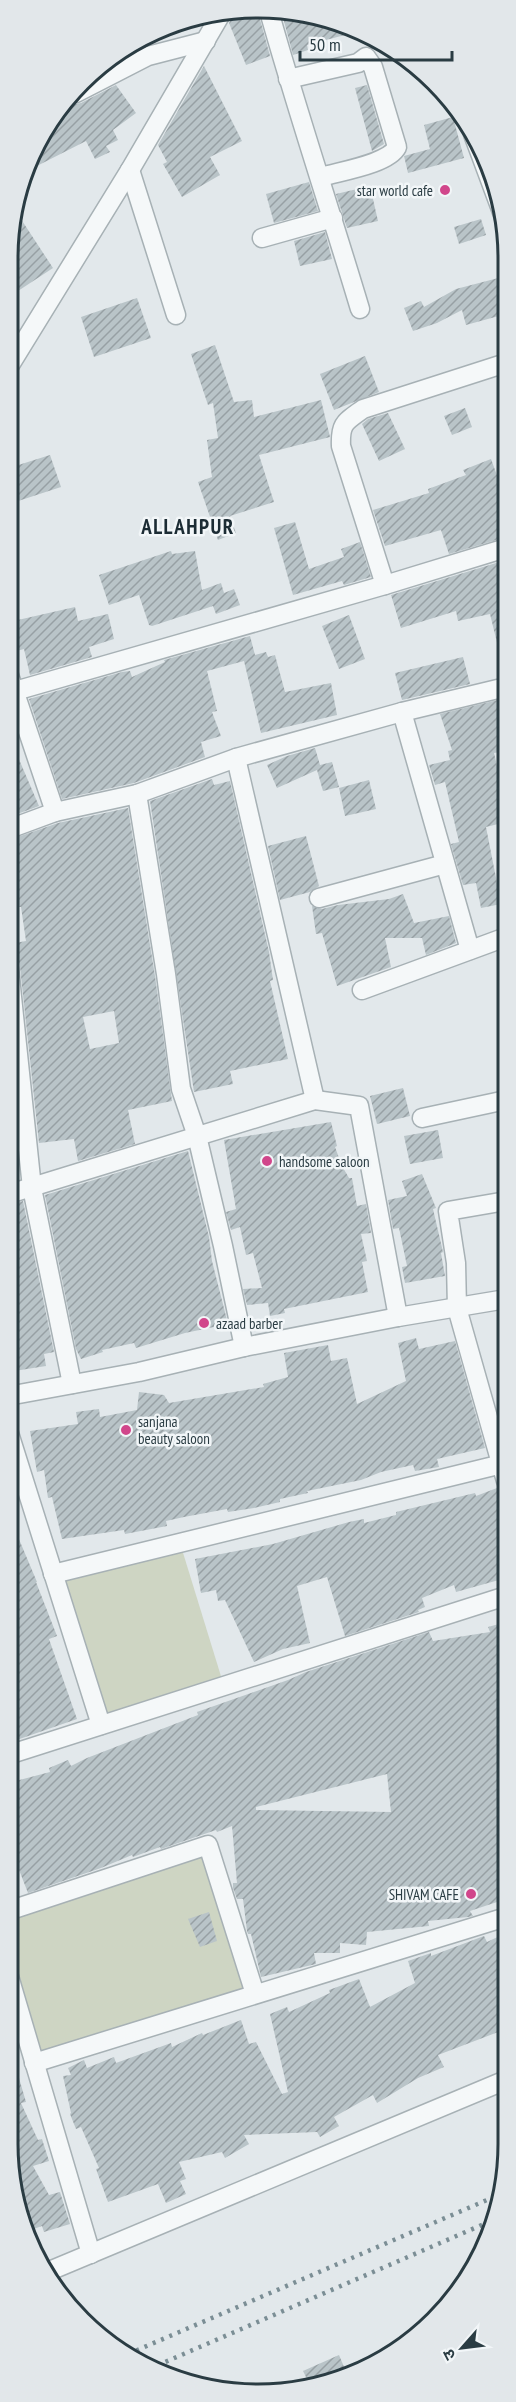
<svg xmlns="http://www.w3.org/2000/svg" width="516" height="2402" font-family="'PT Sans Narrow','Noto Sans Devanagari',sans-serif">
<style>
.green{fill:#ced5c3}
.building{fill:url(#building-hatch);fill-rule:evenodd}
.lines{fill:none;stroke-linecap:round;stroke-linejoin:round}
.minor-casing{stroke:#a7b1b5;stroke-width:21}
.minor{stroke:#f5f8f9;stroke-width:18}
.rail{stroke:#7b8e95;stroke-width:4.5;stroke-dasharray:3 6;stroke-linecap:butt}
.poi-dot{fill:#d1468b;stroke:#f2f6f8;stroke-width:2}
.labels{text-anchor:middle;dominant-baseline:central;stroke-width:5;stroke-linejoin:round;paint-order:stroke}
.poi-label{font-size:15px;fill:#2a3c43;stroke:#f2f6f8;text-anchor:start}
.district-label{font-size:21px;font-weight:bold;letter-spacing:1.5px;fill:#1c2c34;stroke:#f2f6f8}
.rim{fill:none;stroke:#2a3c43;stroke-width:3}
</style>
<defs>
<pattern id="building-hatch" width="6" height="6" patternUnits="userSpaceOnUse" patternTransform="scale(1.5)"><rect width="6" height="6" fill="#b9c4c8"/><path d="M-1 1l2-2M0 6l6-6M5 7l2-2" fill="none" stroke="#97a0a4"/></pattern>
</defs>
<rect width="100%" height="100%" fill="#e2e8eb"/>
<!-- green -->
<g class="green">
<polygon points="180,1543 224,1686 101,1725 53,1574"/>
<polygon points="208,1845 255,1994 34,2063 8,1973 8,1911"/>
</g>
<!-- building -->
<g class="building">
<polygon points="281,10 291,10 360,31 307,45 308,50 293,55"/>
<polygon points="252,12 258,12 270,56 246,65 229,23 235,13"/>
<polygon points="204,66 242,141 210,157 220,175 182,197 163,164 167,162 158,145"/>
<polygon points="116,85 136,113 113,130 118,140 106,146 110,152 95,159 86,141 29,170 42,132 69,101 75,104 81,103"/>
<polygon points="367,85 384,144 372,151 355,88"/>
<polygon points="453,117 464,158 408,173 404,156 430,149 424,125"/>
<polygon points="309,182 318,211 274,223 266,194"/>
<polygon points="370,186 378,221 347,228 336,194"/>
<polygon points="15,210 53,268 18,291 10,278 10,225"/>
<polygon points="481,219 486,235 459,244 454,227"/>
<polygon points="325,232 332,259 300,266 294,241"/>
<polygon points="506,276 506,314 466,325 462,310 437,323 413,331 404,308 421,301 424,307 456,289"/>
<polygon points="137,298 151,338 94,357 81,317"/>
<polygon points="215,345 234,402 252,400 254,417 321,400 330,437 259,455 274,502 230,516 236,533 218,540 198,482 212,477 207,440 218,438 213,403 208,405 191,354"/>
<polygon points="365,356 379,392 334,410 320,374"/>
<polygon points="465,408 472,427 452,435 444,416"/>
<polygon points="388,413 405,449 379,461 362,424 368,419"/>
<polygon points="50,455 61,487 9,504 9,468"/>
<polygon points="491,459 506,500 506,537 449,554 441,530 385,546 373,510 429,493 428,489 466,475 463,470"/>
<polygon points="295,522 309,569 344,557 341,549 360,542 371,577 344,585 342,581 293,595 274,528"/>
<polygon points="171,551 172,554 195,551 202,590 221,583 224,593 234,589 240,605 216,614 213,606 152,626 149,625 139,595 109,605 99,575"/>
<polygon points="506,560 506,654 500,655 490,614 458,621 456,611 401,628 391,595"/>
<polygon points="75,607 78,621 108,614 114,639 89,647 92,657 30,675 24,649 9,653 9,622"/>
<polygon points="349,615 365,659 339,669 322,626"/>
<polygon points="250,636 255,655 266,652 268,657 275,655 285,692 331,683 337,715 261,733 244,661 207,671 217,711 212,712 221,736 201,742 205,757 134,783 62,799 29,699 122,672 130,671 132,677 165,662 164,660"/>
<polygon points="463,657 470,684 402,700 395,673"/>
<polygon points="506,698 506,751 494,753 506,804 506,822 486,827 497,883 506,881 506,903 481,908 476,883 463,885 451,844 459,842 445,782 435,785 429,765 450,760 448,751 452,750 440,714"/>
<polygon points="9,736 39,806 9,817"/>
<polygon points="315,748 320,765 332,762 339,787 323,791 317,770 277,788 267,765 287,756"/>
<polygon points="212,779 214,785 230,781 269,952 273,980 270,981 288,1059 230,1071 233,1084 194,1092 150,801"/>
<polygon points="369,780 376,809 345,816 339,788"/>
<path d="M128 808 155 976 172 1101 128 1110 135 1144 78 1161 74 1139 39 1143 20 967 15 943 26 941 21 907H18L9 866V840L58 823ZM114 1011 119 1043 90 1049 83 1017Z"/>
<polygon points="306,836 319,886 310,892 280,900 268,846"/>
<polygon points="403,894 414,923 449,916 456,943 426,955 422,938 385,938 391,967 337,986 322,933 316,934 312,906 322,909 338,905 389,899"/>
<polygon points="9,1074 16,1145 9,1146"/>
<polygon points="403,1088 410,1116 377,1124 370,1096"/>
<polygon points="331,1122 337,1146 335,1147 342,1166 349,1178 352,1178 357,1206 366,1204 371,1233 361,1234 367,1261 362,1262 368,1292 284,1309 285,1313 270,1316 268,1303 247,1305 243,1289 262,1288 253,1253 246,1255 240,1227 231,1230 226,1212 236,1209 224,1140"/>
<polygon points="438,1130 443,1158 410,1164 404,1136"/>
<polygon points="188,1151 209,1237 212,1261 228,1324 185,1333 136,1348 134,1343 102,1350 103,1352 81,1359 76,1349 45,1195"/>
<polygon points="422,1174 436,1208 433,1209 443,1252 441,1253 445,1276 405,1283 402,1267 407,1266 399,1228 393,1229 388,1200 407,1196 402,1181"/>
<polygon points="23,1201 54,1352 44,1354 46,1366 8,1372 9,1205"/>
<polygon points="416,1338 419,1349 455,1341 485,1448 437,1459 439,1467 415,1471 413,1465 381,1472 361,1480 307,1491 308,1493 280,1499 280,1502 254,1508 228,1512 227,1509 184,1517 166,1521 167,1526 125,1534 124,1530 62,1539 52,1497 48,1498 44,1470 37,1472 30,1431 78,1424 76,1412 99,1409 100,1417 137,1410 139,1392 164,1395 169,1403 264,1387 263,1384 288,1377 284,1353 328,1345 331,1361 347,1358 357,1404 406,1381 398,1343"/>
<polygon points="497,1488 505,1492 506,1497 506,1578 456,1592 454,1585 422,1598 425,1607 418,1610 419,1612 345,1636 327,1577 297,1586 310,1643 283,1649 254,1662 225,1600 218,1601 216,1590 201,1593 195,1559 273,1544 349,1522 364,1519 364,1523 396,1515 396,1512 475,1493 476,1496"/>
<polygon points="8,1513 37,1582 36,1582 57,1636 49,1639 77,1719 8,1743"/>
<path d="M506 1622V1899L470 1911 473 1916 468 1917 428 1921 429 1926 367 1932 366 1945 340 1943V1953H314L316 1964 261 1977 251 1934H248L247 1931 243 1899H237L233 1888V1883H237L232 1826 217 1832 216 1830 161 1849 160 1847 133 1857 132 1855 101 1868 28 1893 9 1844 16 1841 8 1824V1783L50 1772 49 1768 68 1760 71 1766 87 1758 198 1715 197 1712 288 1680 306 1672 429 1632 433 1641 490 1632 488 1627ZM387 1774 391 1812 256 1810V1807Z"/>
<polygon points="209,1912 217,1941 200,1947 188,1919"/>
<polygon points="506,1933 506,2029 438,2055 444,2067 418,2078 377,2103 373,2095 334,2117 339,2126 320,2137 317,2132 244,2135 249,2144 225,2158 222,2152 179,2162 186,2179 180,2181 186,2194 166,2203 158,2184 108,2202 96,2169 99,2168 81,2127 76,2129 70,2114 71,2113 63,2076 71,2075 68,2068 84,2060 87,2068 114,2057 116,2063 171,2043 172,2047 202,2033 203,2035 241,2020 249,2044 256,2042 282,2094 288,2092 270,2014 287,2007 289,2012 330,1993 329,1990 359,1979 370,2007 415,1983 408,1961 431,1953 431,1956 484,1936 487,1942"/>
<polygon points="12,2054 26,2102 21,2103 38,2140 42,2139 49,2161 33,2166 49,2195 60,2192 70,2224 44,2232 42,2226 25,2232 8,2144 8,2055"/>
<polygon points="339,2355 347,2374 323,2386 311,2387 303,2371"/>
</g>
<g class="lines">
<defs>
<g id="minor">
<path d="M269 11C297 111 330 209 360 309"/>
<path d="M288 79 358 63 366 57 373 67 397 147C388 164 341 171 321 177"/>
<polyline points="76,93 148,56 206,41"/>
<polyline points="473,134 505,220"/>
<polyline points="130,170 176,315"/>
<polyline points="262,238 333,218"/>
<polyline points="10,365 130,170 221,14"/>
<path d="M385 585 341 446C340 423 345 422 363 409L506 363"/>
<polyline points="9,675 55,812"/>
<polyline points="15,691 385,585 506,548"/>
<polyline points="402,712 470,950"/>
<polyline points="236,758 315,1100"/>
<polyline points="137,794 166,974 181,1089 197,1136 223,1246 244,1347"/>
<polyline points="9,829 55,812 137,794 236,758 402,712 506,687"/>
<polyline points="319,898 445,864"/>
<polyline points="9,968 32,1188 72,1384"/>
<polyline points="362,990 506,937"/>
<polyline points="422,1118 506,1100"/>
<polyline points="9,1194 315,1100 359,1106 398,1317"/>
<polyline points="8,1396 139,1372 244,1347 398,1317 506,1299"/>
<polyline points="8,1430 101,1725"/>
<polyline points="506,1481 457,1308 456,1263 448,1211 506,1201"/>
<polyline points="53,1574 502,1464"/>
<polyline points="8,1755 506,1596"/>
<polyline points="8,1911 208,1845 255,1994"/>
<polyline points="8,1973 91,2254"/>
<polyline points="34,2063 506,1917"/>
<polyline points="47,2272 506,2080"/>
</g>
</defs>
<!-- minor casing -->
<use href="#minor" class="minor-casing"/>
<!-- minor -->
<use href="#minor" class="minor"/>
<!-- rail -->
<g class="rail">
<polyline points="128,2354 501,2194"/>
<polyline points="149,2369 491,2221"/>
</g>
</g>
<!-- markers -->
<g class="poi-dot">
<circle cx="445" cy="190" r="6"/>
<circle cx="267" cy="1161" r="6"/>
<circle cx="204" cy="1323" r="6"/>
<circle cx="126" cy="1430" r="6"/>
<circle cx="471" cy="1894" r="6"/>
</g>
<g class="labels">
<!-- poi labels -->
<g class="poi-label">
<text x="433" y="190" text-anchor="end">star world cafe</text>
<text x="279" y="1161">handsome saloon</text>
<text x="216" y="1323">azaad barber</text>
<text x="138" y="1421">sanjana<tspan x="138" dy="17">beauty saloon</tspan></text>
<text x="459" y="1894" text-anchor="end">SHIVAM CAFE</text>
</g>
<!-- district labels -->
<g class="district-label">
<text x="188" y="526">ALLAHPUR</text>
</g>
</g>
<!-- crop -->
<path d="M0 0H516V2402H0ZM258 18H258A240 240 0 0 1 498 258V2144A240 240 0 0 1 258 2384H258A240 240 0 0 1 18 2144V258A240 240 0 0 1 258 18Z" fill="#e2e7ea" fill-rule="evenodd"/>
<path class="rim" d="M258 18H258A240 240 0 0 1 498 258V2144A240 240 0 0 1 258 2384H258A240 240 0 0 1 18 2144V258A240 240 0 0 1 258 18Z"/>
<!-- north arrow -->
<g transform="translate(462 2348) rotate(242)" stroke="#f2f6f8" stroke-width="4.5" paint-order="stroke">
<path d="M0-4.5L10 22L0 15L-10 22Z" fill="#2a3c43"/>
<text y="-9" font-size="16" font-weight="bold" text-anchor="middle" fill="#2a3c43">उ</text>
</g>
<!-- scale -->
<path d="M300 51v9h152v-9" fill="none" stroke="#2a3c43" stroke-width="3"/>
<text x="309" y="51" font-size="18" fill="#2a3c43" stroke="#f2f6f8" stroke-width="4.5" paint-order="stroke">50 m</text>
</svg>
